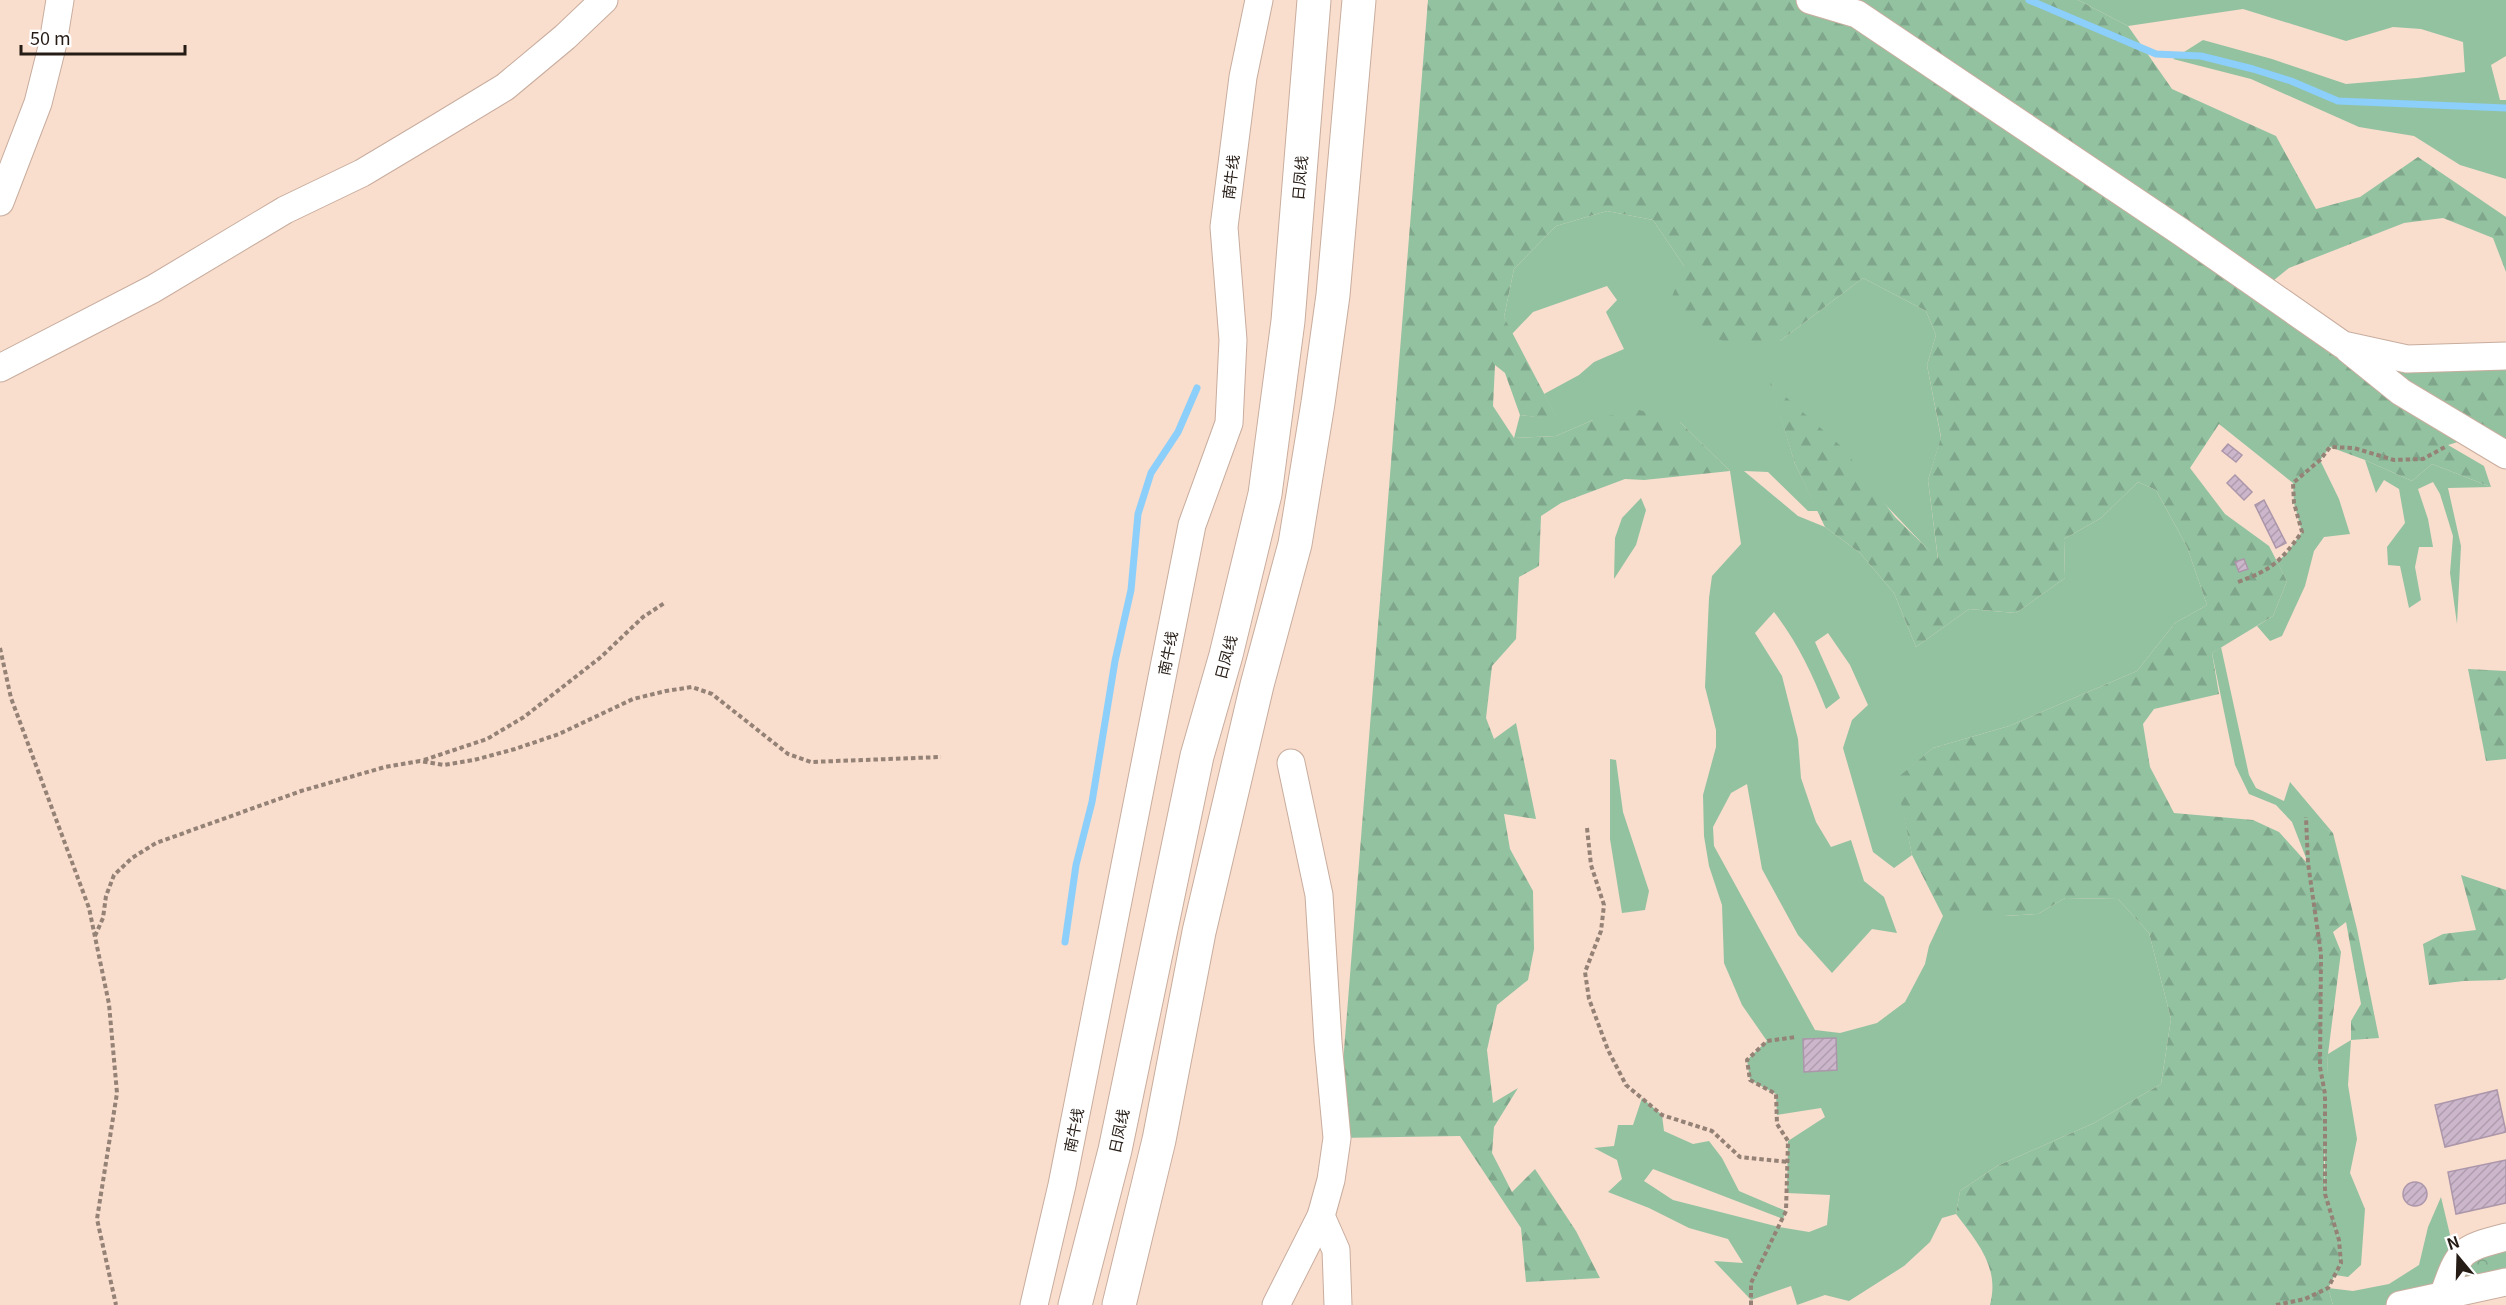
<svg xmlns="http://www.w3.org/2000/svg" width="2506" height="1305" font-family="Georgia,'Noto Sans SC',serif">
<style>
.grass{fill:#93c2a1}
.forest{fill:url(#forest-firs)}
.park{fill:url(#park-crowns)}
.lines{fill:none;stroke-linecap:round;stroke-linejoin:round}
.stream{stroke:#8bcffa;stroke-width:7}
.building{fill:url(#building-hatch);stroke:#ab96aa;stroke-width:1.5}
.minor-casing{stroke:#c8ad9e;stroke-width:29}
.highway-casing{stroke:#c8ad9e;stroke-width:35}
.path{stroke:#958276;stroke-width:4;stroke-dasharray:4.5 3;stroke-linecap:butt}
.minor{stroke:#fff;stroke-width:27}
.highway{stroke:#fff;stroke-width:33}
.labels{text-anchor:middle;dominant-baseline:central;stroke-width:6;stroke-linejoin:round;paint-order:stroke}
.street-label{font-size:15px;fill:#261c16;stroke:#fff}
</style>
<defs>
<pattern id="forest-firs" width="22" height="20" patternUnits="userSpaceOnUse" patternTransform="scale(1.5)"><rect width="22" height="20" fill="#93c2a1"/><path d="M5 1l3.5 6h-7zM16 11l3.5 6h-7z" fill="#7fa68a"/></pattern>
<pattern id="park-crowns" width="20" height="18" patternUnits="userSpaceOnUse" patternTransform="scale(1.5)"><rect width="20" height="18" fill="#93c2a1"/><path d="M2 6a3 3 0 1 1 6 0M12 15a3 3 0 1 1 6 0" fill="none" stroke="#7fa68a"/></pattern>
<pattern id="building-hatch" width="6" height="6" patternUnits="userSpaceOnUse" patternTransform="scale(1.5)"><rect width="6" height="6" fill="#ccb6cb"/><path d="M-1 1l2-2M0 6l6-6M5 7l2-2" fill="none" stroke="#af9cae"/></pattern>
</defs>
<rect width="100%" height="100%" fill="#f9ddcd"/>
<!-- grass -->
<g class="grass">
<polygon points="2078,0 2506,0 2506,56 2491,65 2500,100 2506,100 2506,179 2460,165 2414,136 2359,127 2251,79 2173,59 2203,40 2272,59 2346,84 2417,78 2465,72 2463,42 2421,29 2393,27 2346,41 2243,9 2128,26"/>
<path d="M1607 211 1653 220 1684 266 1780 341 1863 278 1926 311 1936 335 1927 365 1941 438 1928 480 1938 560 1771 384 1795 464 1818 511H1808L1768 472 1744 471 1798 516 1825 527 1860 553 1894 593 1916 647 1969 609 2016 613 2065 578 2064 539 2101 518 2138 482 2156 490 2187 547 2207 605 2175 623 2137 671 2009 726 1933 748 1897 779 1912 855 1894 868 1873 852 1843 748 1852 720 1868 705 1850 665 1828 633 1815 642 1840 698 1826 709C1812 673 1797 642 1774 612L1755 633 1782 676 1798 739 1801 778 1816 822 1831 847 1851 840 1864 881 1884 897 1897 933 1872 929 1832 973 1798 935 1762 869 1747 784 1731 793 1713 827 1714 846 1815 1030 1840 1033 1877 1023 1905 1002 1925 964 1929 946 1943 916H2004L2038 914 2065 898 2118 899 2149 933 2171 1019 2161 1084 2094 1123 1997 1166 1960 1191 1956 1214 1942 1218 1930 1242 1904 1266 1849 1301 1825 1295 1797 1305 1791 1286 1751 1300 1714 1261 1743 1263 1728 1239 1689 1228 1649 1208 1608 1192 1622 1179 1617 1160 1594 1148 1614 1146 1618 1125H1633L1642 1098 1662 1115 1664 1131 1693 1144 1709 1141 1722 1158 1739 1191 1786 1211 1783 1219 1653 1169 1644 1181 1673 1200 1779 1227 1809 1232 1827 1225 1830 1195 1787 1193 1788 1141 1825 1117 1821 1108 1777 1115 1776 1094 1750 1080 1747 1060 1767 1041 1742 1005 1724 963 1722 905 1709 866 1704 836 1703 795 1716 747V730L1705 687 1709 598 1712 576 1741 544 1730 471 1680 422 1593 420 1556 436 1514 438 1520 415 1557 419 1544 394 1579 375 1594 362 1624 349 1606 312 1617 300 1607 286 1533 312 1512 334 1504 317 1514 269 1556 226Z"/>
<polygon points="2320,460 2339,499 2350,534 2324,537 2314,551 2305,586 2282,636 2270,641 2257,626 2273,616 2287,581 2277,562 2287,553 2302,532 2294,503 2293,483"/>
<polygon points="2365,460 2412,481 2432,464 2491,487 2448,488 2461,546 2457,624 2450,573 2453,536 2440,494 2433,482 2418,489 2428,519 2433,547 2419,547 2415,567 2421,600 2409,608 2400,566 2388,565 2387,547 2405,523 2399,489 2384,480 2376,493"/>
<polygon points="1641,498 1646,510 1636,545 1614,579 1615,538 1622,518"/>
<polygon points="2221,647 2249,775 2256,788 2284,801 2290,782 2333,833 2306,818 2308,863 2292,822 2276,805 2249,794 2235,765 2212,653"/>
<polygon points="1610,759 1616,760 1623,812 1649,891 1645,910 1622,913 1610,839"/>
<polygon points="2351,1040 2348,1085 2357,1139 2350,1173 2365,1209 2361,1265 2348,1277 2335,1275 2341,1263 2339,1240 2325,1194 2325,1114 2328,1054"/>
<polygon points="2441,1197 2456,1260 2443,1296 2400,1305 2333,1305 2328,1288 2353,1291 2389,1284 2419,1265 2428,1227"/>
</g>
<!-- forest -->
<g class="forest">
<path d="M1428 0H2078L2128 26 2172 89 2276 136 2316 209 2360 197 2418 157 2506 217V272L2493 238 2443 218 2404 223 2289 268 2263 289 2344 345 2506 356V455L2474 437 2448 445 2484 466 2491 487 2432 464 2412 481 2365 460 2330 447 2320 460 2293 483 2219 424 2190 468 2225 514 2269 546 2287 581 2273 616 2212 653 2219 694 2154 709 2143 724 2150 767 2174 813 2253 820 2279 832 2307 863 2306 817 2333 833 2357 929 2379 1038 2351 1040V1021L2361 1004 2346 922 2333 932 2341 952 2328 1054 2324 1166 2325 1194 2339 1240 2341 1263 2328 1288 2333 1305H1990C2000 1267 1977 1242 1956 1214L1960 1191 1997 1166 2094 1123 2161 1084 2171 1019 2149 933 2118 899 2065 898 2038 914 2004 916H1943L1912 855 1896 779 1933 748 2009 726 2137 671 2175 623 2207 605 2187 547 2156 490 2138 482 2101 518 2064 539 2065 578 2016 613 1969 609 1916 647 1894 593 1860 553 1825 527 1795 464 1770 383 1843 448 1895 517 1938 559 1928 480 1941 437 1927 365 1936 335 1926 311 1863 278 1780 341 1731 344 1688 328 1668 307 1684 266 1653 220 1607 211 1556 226 1514 269 1504 317 1558 420 1520 415 1505 373 1495 365 1493 406 1514 438 1556 436 1593 420 1636 409 1680 422 1730 471 1644 480 1625 479 1561 503 1541 516 1539 566 1519 577 1516 639 1492 666 1486 718 1494 739 1516 723 1536 819 1504 814 1510 849 1533 891 1534 949 1528 980 1497 1005 1487 1050 1493 1103 1518 1088 1494 1127 1492 1153 1512 1192 1535 1169 1576 1231 1600 1278 1526 1282 1521 1228 1460 1136 1337 1138Z"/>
<polygon points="2468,669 2506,671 2506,759 2486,761"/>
<polygon points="2461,875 2506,890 2506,978 2503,980 2464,981 2429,985 2423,944 2443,934 2476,930"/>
</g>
<!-- park -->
<polygon class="park" points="2506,1251 2506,1282 2443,1296 2456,1260"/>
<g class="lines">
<!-- stream -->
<g class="stream">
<polyline points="2029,0 2156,54 2201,56 2253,69 2291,81 2338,101 2506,108"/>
<polyline points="1065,942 1076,865 1092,802 1115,661 1131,590 1138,514 1151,473 1178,432 1197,388"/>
</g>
</g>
<!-- building -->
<g class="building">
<polygon points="2228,444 2242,455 2236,462 2222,451"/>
<polygon points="2235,475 2252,492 2244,500 2227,483"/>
<polygon points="2264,500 2286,543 2276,548 2255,505"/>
<polygon points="2244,559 2248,569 2239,572 2235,562"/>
<polygon points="1836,1038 1837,1070 1804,1072 1803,1039"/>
<polygon points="2497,1090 2506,1132 2445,1147 2435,1105"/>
<polygon points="2506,1160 2506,1203 2456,1214 2448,1172"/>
<circle cx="2415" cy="1194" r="12"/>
</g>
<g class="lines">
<defs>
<g id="minor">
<polyline points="1810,0 1857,14 2181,232 2343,345 2407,359 2506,356"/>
<polyline points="0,202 38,103 53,43 60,0"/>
<polyline points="2349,350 2401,392 2506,455"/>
<polyline points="0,368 153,289 285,210 362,173 439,127 505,87 565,37 604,0"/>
<polyline points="1321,1216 1336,1250 1338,1305"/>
<path d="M2443 1296C2459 1251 2459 1249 2506 1237"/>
<polyline points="1034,1305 1062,1185 1192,525 1229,423 1233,340 1224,227 1243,77 1259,0"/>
<polyline points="1276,1305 1321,1216 1331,1180 1337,1138 1328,1042 1319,895 1291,763"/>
<polyline points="2400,1305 2506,1282"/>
</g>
<g id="highway">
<polyline points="1075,1305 1115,1150 1197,756 1226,655 1265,494 1288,321 1314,0"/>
<polyline points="1119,1305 1159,1140 1199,932 1257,685 1295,544 1318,403 1333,295 1359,0"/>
</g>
</defs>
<!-- minor casing -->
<use href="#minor" class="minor-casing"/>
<!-- highway casing -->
<use href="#highway" class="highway-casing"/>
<!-- path -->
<g class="path">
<path d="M2238 582C2273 569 2280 562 2302 532L2294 503 2293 483 2320 460 2330 447 2354 448 2394 460 2423 459 2445 447"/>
<polyline points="0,648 11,698 89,908 109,1004 117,1093 97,1219 116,1305"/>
<polyline points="424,760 487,739 524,717 601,657 643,617 666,602"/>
<polyline points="1587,828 1591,865 1604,905 1601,931 1585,972 1589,999 1608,1050 1626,1085 1662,1115 1712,1131 1740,1157 1788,1162"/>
<polyline points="95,936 103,918 106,896 114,875 132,858 156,843 301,791 385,767 420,761 444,765 474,760 515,749 559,734 633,699 666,691 692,687 712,694 788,754 811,762 941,757"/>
<polyline points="1751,1305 1751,1283 1786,1211 1788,1141 1777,1124 1776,1094 1750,1080 1747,1060 1767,1041 1796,1037"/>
<polyline points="2276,1305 2305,1299 2328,1288 2341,1263 2339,1240 2325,1194 2325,1094 2320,1067 2321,954 2308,863 2306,817"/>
</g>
<!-- minor -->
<use href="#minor" class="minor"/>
<!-- highway -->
<use href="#highway" class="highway"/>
</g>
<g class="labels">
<!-- street labels -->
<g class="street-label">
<text transform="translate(1230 177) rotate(-83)">南牛线</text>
<text transform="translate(1299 178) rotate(-85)">日凤线</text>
<text transform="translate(1167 653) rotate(-79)">南牛线</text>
<text transform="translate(1225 657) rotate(-75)">日凤线</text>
<text transform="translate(1073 1130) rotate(-79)">南牛线</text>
<text transform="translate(1118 1131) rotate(-78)">日凤线</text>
</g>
</g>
<!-- north arrow -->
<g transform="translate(2458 1257) rotate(341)" stroke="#ffffff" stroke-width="4.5" paint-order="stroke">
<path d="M0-4.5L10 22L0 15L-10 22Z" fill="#261c16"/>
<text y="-9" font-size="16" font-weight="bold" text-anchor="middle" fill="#261c16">N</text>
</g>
<!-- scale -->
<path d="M21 45v9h164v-9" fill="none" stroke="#261c16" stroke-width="3"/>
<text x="30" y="45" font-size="18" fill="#261c16" stroke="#ffffff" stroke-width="4.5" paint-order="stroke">50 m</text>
</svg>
